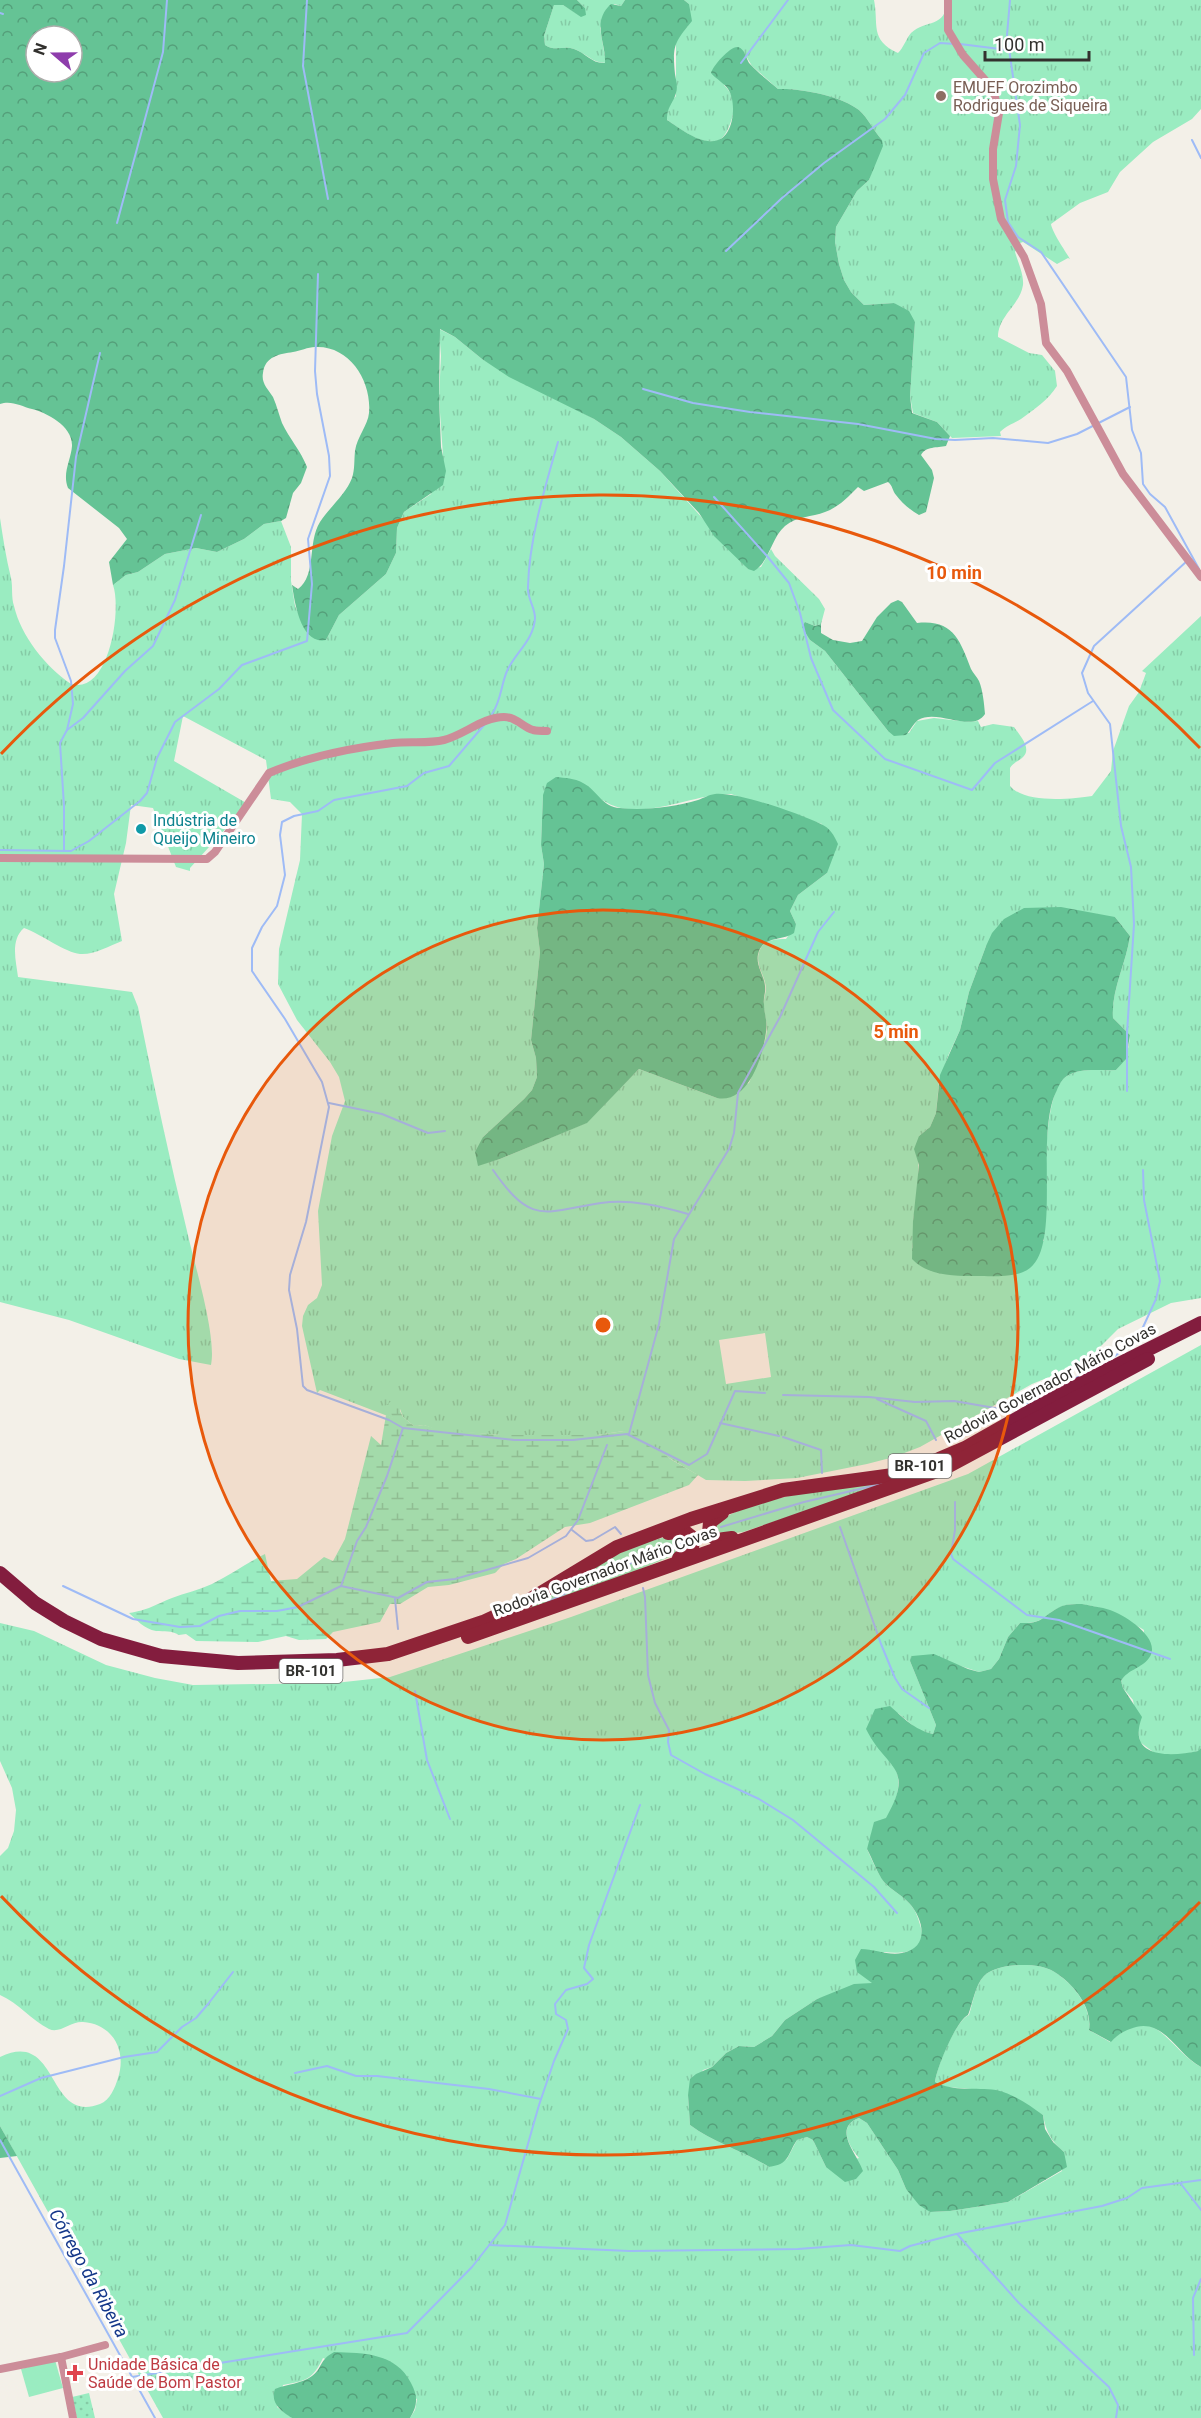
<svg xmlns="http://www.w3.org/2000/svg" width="1201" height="2418" font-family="Roboto,sans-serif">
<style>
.grass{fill:url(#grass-tufts);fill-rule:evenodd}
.forest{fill:url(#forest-crowns);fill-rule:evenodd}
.wetland{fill:url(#wetland-marsh)}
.park{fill:url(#park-dots)}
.garden{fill:#9aecc1}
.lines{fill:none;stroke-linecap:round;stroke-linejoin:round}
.stream{stroke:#9ebbf6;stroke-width:2}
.street{stroke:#cc8d99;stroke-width:8}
.highway{stroke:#831d3e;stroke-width:14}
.ring{fill:none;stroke:#e8590c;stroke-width:3}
.education-dot{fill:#8d6e63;stroke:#fff;stroke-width:2}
.culture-dot{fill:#0f9aa8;stroke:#fff;stroke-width:2}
.health-dot{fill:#e0444e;stroke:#fff;stroke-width:2}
.labels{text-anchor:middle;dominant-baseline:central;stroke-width:6;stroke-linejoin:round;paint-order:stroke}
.shield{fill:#fff;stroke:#706f6d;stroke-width:1.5}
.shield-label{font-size:15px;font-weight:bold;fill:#32312e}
.education-label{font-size:16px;fill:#785e54;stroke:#fff;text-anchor:start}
.culture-label{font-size:16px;fill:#0d838f;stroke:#fff;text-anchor:start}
.street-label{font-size:16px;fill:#32312e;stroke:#fff}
.health-label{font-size:16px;fill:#be3a42;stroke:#fff;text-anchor:start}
.water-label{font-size:18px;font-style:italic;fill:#15388a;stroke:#fff}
.centre{fill:#e8590c;stroke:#fff;stroke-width:3}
.ring-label{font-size:18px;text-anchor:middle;font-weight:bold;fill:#e8590c;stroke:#fff;stroke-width:6;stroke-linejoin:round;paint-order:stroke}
</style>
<defs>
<pattern id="grass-tufts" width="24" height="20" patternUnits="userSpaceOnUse" patternTransform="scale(1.5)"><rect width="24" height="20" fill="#9aecc1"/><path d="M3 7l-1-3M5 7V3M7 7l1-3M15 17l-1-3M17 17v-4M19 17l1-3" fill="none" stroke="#85cba6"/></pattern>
<pattern id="forest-crowns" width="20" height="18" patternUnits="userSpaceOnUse" patternTransform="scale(1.5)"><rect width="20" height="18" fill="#65c395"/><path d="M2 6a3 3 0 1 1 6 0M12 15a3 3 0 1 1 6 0" fill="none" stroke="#549f7a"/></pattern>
<pattern id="wetland-marsh" width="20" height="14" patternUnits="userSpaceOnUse" patternTransform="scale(1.5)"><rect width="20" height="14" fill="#9aecc1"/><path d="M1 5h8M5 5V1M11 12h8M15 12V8" fill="none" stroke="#85cba6"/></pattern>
<pattern id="park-dots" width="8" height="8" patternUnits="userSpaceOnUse" patternTransform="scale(1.5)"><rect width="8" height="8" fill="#9aecc1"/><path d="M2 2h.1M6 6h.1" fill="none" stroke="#85cba6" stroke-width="1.8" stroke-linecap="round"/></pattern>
</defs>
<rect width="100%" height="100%" fill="#f3f0e8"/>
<!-- grass -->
<g class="grass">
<path d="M577 0H625L621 6 614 4 600 28 606 63C592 63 586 53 574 49 564 45 556 52 545 45L544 36 554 5H563L579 15 585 8Z"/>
<path d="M684 0H874C879 24 869 40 898 53 904 47 906 39 911 33 926 19 945 29 948 0H1201V109L1192 119 1153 142 1120 172 1108 192 1080 203 1051 224C1052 232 1066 252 1070 259L1068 258 1057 264 1023 242 1020 243 1015 252C1018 262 1024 275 1023 285 1020 305 998 316 998 337L1029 353 1042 355 1055 371 1057 386C1048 400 1035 409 1021 419 1013 424 1007 425 1000 432L1001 436 952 438 937 422 913 413 910 396 915 322 894 303 864 305 851 292 844 280 839 264 835 242 836 227 857 191 869 180 882 140C874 131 868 118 859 110 842 96 800 88 778 89L752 66 743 51 734 48 724 85C738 99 735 113 728 129 726 133 723 138 719 140 702 147 679 128 666 119L669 104 676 96V40L680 33 688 26 689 4Z"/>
<path d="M439 329 455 337 482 359 594 419 621 437 660 471 748 569 761 567 771 549 775 556 819 599 825 609 821 624 815 626 805 622 810 640 825 651 888 731 909 733 917 721 934 718 969 722 978 721 981 727 993 724 1014 727C1020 736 1033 749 1022 758 1017 762 1013 763 1010 768V786C1025 804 1072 799 1092 796L1111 771 1113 751 1129 706 1139 692 1146 673 1142 671 1201 616V1298L1171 1303 1118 1329 1092 1355 1077 1366 1032 1384 920 1447 894 1457 867 1464 797 1478 745 1481 706 1480 624 1431 597 1435H500L438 1430 424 1425 414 1426 403 1417 400 1409 398 1420 320 1390 317 1393 302 1326 303 1316 308 1305 317 1298 322 1285 318 1211 332 1136 345 1101 339 1077 330 1062 297 1020 278 984 279 949 300 860 302 814 290 802 271 799 266 760 183 716 174 761 248 804 190 868V871L176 867 153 808 131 805 126 843 114 894 122 941C109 946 94 955 80 954 66 953 41 934 24 928 10 940 16 961 18 977L132 992 138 1007C153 1082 169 1157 187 1231 194 1263 217 1336 211 1365L179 1359 69 1320 0 1302V518C3 538 6 558 11 578 13 587 11 597 14 606 21 636 45 666 71 684 109 695 122 610 113 585L126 575 138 572 165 554 196 548 217 552 244 539 264 524 281 521 291 547V581L295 606 304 626 326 640 339 615 386 574 396 553 397 528 404 512 431 494 443 456 439 398 441 356ZM731 794 822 824 827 873 798 895 790 911 796 924 786 939C774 939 763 940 759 952 755 965 765 975 766 988 766 993 764 997 764 1002 763 1011 767 1020 767 1029 765 1048 756 1066 749 1083L717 1098 639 1069 586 1123 500 1159 478 1165 483 1137 524 1099 532 1090 537 1077 536 1058 531 1040 540 952 537 928 544 864 541 845 543 795 597 796C634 828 690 793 731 794ZM1115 917 1130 936C1126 964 1111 990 1113 1018L1130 1035C1129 1050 1126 1059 1116 1070 1100 1071 1082 1067 1067 1076 1039 1092 1047 1209 1044 1241L912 1248 914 1236 913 1221 918 1187 919 1136 930 1127 936 1113 939 1082 948 1056 960 1030 969 992 986 946ZM765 1333 771 1377 726 1384 719 1340Z"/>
<path d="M1201 1345V1748L1199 1751 1175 1756 1157 1755 1140 1742 1133 1700 1123 1688 1121 1681 1127 1671 1141 1665 1144 1630C1122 1617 1089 1598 1063 1606 1045 1612 1047 1624 1020 1623L1008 1637 999 1659 991 1669 979 1672 952 1663 910 1661 936 1725 933 1734 918 1730 898 1713 885 1756C917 1783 884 1822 867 1849 872 1860 877 1872 884 1882 891 1890 902 1895 909 1903 916 1910 918 1918 921 1928 927 1953 903 1954 884 1952L873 1983 817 1999 785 2020 772 2036 754 2047 739 2046 726 2053 712 2067 703 2070 688 2095 690 2125C714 2143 744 2151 769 2167L787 2159 797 2140 807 2137 813 2140 826 2167 859 2158C849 2146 837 2126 859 2118L867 2123 898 2170 906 2189 930 2212 950 2211 1008 2202 1062 2171 1064 2152C1051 2141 1046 2132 1043 2115L997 2091 946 2087 935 2082C937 2067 955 2021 969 2015 973 2003 975 1985 984 1976 997 1963 1036 1962 1051 1970 1071 1981 1092 2005 1089 2030L1110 2042C1155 1998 1168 2050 1201 2067V2418H410L415 2410 417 2399 323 2358C313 2379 306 2381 283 2385L277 2407 292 2418H163L0 2126V2057C60 2028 46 2125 100 2104 110 2100 115 2088 118 2078 127 2051 113 2024 83 2022 71 2021 60 2034 49 2029 31 2020 19 2003 0 1995V1856L8 1848 14 1831 16 1810 12 1788 0 1761V1623L34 1631 106 1665 155 1678 193 1685 335 1683 390 1677 571 1617 968 1474Z"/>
<path d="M901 1479 743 1532C733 1533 724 1536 715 1530L716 1524C746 1496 857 1485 901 1479Z"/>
<path d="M672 1536 685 1538 688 1545 679 1553 588 1591 524 1610C572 1586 617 1544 672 1536Z"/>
</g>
<!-- forest -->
<g class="forest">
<path d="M0 0H577L585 8 586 15 581 17 563 5H554L544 36 545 45C556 52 564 45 574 49 586 53 592 64 605 63 606 42 591 22 611 4L621 6 625 0H684L689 4 692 21C675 42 672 45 675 74 676 80 678 87 676 93 673 104 667 106 667 120 680 128 701 146 718 140 734 135 737 102 728 89 724 83 716 79 711 73 713 66 730 46 738 47 745 49 746 58 749 63 757 72 769 81 778 89 800 88 842 96 859 110 868 118 874 131 882 140L883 146 869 180 857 191 836 227 835 242 839 264 844 280 851 292 864 305 894 303 909 311 915 322 910 396 912 413 937 422 950 436 946 446C937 448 926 446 921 455L932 470 934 478 926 512 919 515C910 510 901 502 896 495 892 490 893 486 888 482L864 491 858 487C848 497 839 507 825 512 812 517 797 516 785 526 771 538 770 561 754 571L748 569 714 536 699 513 660 471 621 437 594 419 509 377 482 359 455 337 440 329 439 398 441 447 446 471 443 485 404 512 397 528 396 553 386 574 339 615 326 640C301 645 295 604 292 585L298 589C317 575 307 543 320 522 329 508 346 494 352 478 355 469 354 460 355 451 357 437 368 425 369 413 372 382 350 345 315 347 308 347 300 351 293 352 280 354 265 356 263 373 261 383 268 389 273 397 277 406 279 415 282 423 289 438 301 451 307 467L301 483 293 493 286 518 281 521 264 524 244 539 217 552 196 548 165 554 138 572 126 575 113 585 109 562 127 539 119 528 68 488C62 473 71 460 72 446 73 426 47 413 32 409 21 406 11 400 0 404ZM36 36H72V72H36Z"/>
<path d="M898 600 902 602 917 623C953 619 960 640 971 669 973 673 977 677 979 681 983 691 984 703 985 714 972 734 938 708 918 720 913 724 910 731 906 735L894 736 888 731 825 651 810 640 802 627 805 622 815 626 821 624V633L833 640 850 643 862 641 877 617 891 603Z"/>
<path d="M556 777C565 778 574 778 583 783 597 790 602 807 620 808 644 811 674 807 698 800 704 798 708 795 715 794 738 792 798 813 821 824 830 828 834 835 838 844L827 873 798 895 790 911 796 924 794 933C782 941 765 936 759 951 754 964 764 974 765 986 766 992 763 998 764 1004 764 1014 768 1022 766 1032 763 1057 748 1104 717 1098L639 1069 587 1123 500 1159 478 1166 475 1152 483 1137 524 1099 532 1090 537 1077 536 1058 531 1040 540 952 537 928 544 864 541 845 543 795 547 783Z"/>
<path d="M1061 907 1115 917 1130 936C1126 964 1111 990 1113 1018L1130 1035 1126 1059 1116 1070C1100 1071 1082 1067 1067 1076 1062 1079 1059 1085 1057 1090 1034 1134 1062 1242 1030 1268 1018 1278 992 1276 977 1276 954 1276 928 1276 912 1259L913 1221 919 1165 914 1149 919 1136 930 1127 936 1113 940 1075 960 1030 969 992 986 946 992 933 1004 919 1024 908Z"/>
<path d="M1082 1604C1091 1606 1101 1607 1110 1610 1125 1615 1163 1639 1149 1658 1141 1669 1128 1669 1121 1681L1123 1688 1142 1717C1126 1759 1171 1757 1198 1751L1201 1748V2067C1176 2054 1163 2015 1130 2029 1122 2032 1116 2036 1111 2042L1089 2030C1093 2006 1071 1981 1051 1970 1036 1962 997 1963 984 1976 975 1985 973 2003 968 2015 956 2021 937 2067 935 2082 954 2092 975 2087 996 2090 1014 2094 1029 2105 1043 2115L1045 2129 1053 2142 1064 2152 1067 2167 1008 2202 950 2211 930 2212 919 2205 906 2189 898 2170 867 2123 859 2118C831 2128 858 2155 863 2171L856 2179 845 2182 826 2167 813 2140 807 2137 797 2140C787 2155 790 2164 769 2167 744 2151 714 2143 690 2125L688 2095 690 2079 696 2074 712 2067 726 2053 739 2046 754 2047 772 2036 785 2020 817 1999 854 1984 872 1983 857 1972 855 1960 861 1949C874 1949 889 1956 902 1953 930 1948 924 1919 909 1903 902 1895 891 1890 884 1882 877 1873 873 1860 867 1849L874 1822 886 1818C916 1765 886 1770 866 1729L875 1709 890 1706C905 1719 913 1729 933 1734L936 1725 910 1661 912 1656 934 1654 968 1669 979 1672 991 1669 999 1659 1008 1637 1020 1623C1046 1624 1043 1614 1062 1606 1068 1604 1076 1604 1082 1604Z"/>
<polygon points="0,2126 17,2156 0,2158"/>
<path d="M334 2352C364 2353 396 2353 411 2383 418 2396 418 2405 410 2418H292C281 2411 270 2403 275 2389 287 2384 301 2384 312 2376 323 2368 318 2361 334 2352Z"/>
</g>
<!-- wetland -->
<path class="wetland" d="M394 1399 403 1417 414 1426 424 1425 438 1429 500 1435H597L624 1431 634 1433 672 1460 698 1475 689 1485 590 1523 565 1527 516 1559 504 1564 495 1573 449 1585 428 1587 400 1604H390L380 1622 333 1632 326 1639 299 1640 286 1636 258 1642 196 1641 186 1634 179 1635C171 1630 165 1632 156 1631 144 1629 137 1620 129 1613 149 1610 154 1605 172 1598 185 1593 199 1590 212 1584 230 1575 247 1563 265 1554L271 1581 297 1579 324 1557 333 1561 345 1539 371 1436 381 1445 386 1415 394 1418 385 1406Z"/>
<!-- park -->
<polygon class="park" points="89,2393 95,2418 77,2418 72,2397"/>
<!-- garden -->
<polygon class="garden" points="55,2360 63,2388 29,2397 21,2369"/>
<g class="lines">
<!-- stream -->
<g class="stream">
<polyline points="307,0 303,66 328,199"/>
<polyline points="1010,0 1007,35 1020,125 1016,166 1005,200 1008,222 1018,237 1041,252 1126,377 1132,430 1141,453 1143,484 1150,494 1165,507 1199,569"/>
<polyline points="0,13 3,14"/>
<polyline points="960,44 1008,50"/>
<polyline points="741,63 788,0"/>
<polyline points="1192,140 1201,158"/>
<polyline points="117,223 163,52 167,0"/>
<polyline points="726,251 782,198 824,163 885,119 905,95 924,53 940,43 955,44"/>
<polyline points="643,389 693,403 750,412 858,424 936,439 955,440 993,438 1048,443 1077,434 1130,407"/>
<polyline points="714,497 767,556 789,583 800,613 811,658 833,710 885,759 972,790 995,763 1093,701"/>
<path d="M492 714C501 701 501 685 507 671 515 653 534 640 535 618 535 607 527 598 528 587 529 539 545 487 558 442"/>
<polyline points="485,724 449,766 424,773 407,786 334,800 318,811 294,816 282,822 280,835 285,875 277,906 262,927 252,948 252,971 285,1019 322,1082 329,1107 306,1222 290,1275 289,1290 297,1329 303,1386 307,1390 389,1420 403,1428 514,1440 573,1440 627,1434 689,1465 707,1454 735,1391 765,1393"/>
<polyline points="67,730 83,718 125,671 153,646 175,600 201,515"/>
<polyline points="0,850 71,851 89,841 140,801 147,793 157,758 175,722 219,689 242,665 307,641 312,584 308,539 330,476 329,456 317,394 315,371 318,274"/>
<polyline points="64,850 64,806 60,743 67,730 73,704 71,681 55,638 55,630 64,566 76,457 100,353"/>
<polyline points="1127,1091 1127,1033 1134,924 1131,867 1121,826 1110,724 1088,693 1082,673 1094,646 1187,561"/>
<polyline points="329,1103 382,1114 428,1133 445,1131"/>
<path d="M493 1170C532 1226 543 1212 601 1203 631 1199 660 1206 688 1214"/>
<polyline points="1074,1379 1115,1356 1138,1338 1156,1299 1160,1281 1144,1200 1143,1170"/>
<polyline points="783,1395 869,1397 915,1402 954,1401 995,1408 1014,1407 1041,1398"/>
<polyline points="877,1399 926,1421 936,1440"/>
<polyline points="720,1423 779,1436"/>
<polyline points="629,1434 659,1324 674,1239 729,1149 734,1133 738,1093 780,1017 818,932 834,912"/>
<polyline points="783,1437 821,1450 822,1473"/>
<polyline points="955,1502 955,1530 951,1554 953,1559 1027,1615 1059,1620 1170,1659"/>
<polyline points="721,1527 804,1502 881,1484"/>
<polyline points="840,1527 881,1644 895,1678 902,1689 929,1708"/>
<polyline points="572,1530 586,1541 593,1540 615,1527 621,1534"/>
<polyline points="63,1586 133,1619 180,1627 200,1626 219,1616 240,1611 277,1611 298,1607 341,1586 398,1598 427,1582 455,1579 528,1558 566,1536 578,1520 607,1445"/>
<polyline points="341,1586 357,1541 366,1527 387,1476 403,1428"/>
<polyline points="643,1588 645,1597 648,1675 655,1703 669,1730 668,1742 671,1755 705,1774 759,1799 793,1820 874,1887 897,1913"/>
<polyline points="395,1599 398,1629"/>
<polyline points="548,1602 604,1574 683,1542"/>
<polyline points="415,1691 427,1760 450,1819"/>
<polyline points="295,2073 327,2066 356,2076 377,2076 489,2089 541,2099"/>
<polyline points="0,2096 41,2078 124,2057 157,2052 182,2027 196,2018 208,2004 233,1972"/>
<polyline points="0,2140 155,2418"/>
<polyline points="1181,2184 1201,2210"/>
<polyline points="957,2234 1019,2303 1109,2387 1118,2405 1116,2418"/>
<polyline points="489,2245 630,2251 798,2249 851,2245 900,2251 910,2246 956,2234 1102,2206 1127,2198 1142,2188 1201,2180"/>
<polyline points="1194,2355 1193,2298 1201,2279"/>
<polyline points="132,2377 407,2333 472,2267 505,2225 539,2105 554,2061 568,2029 566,2020 556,2014 555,2004 566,1990 587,1984 593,1979 584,1968 589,1945 640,1805"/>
</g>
<!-- street -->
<g class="street">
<polyline points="948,0 948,30 963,55 993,89 999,113 993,149 993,179 1001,219 1024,257 1041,304 1046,343 1067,371 1123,474 1201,577"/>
<path d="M0 858 207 859 215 852 269 773C309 756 350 748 393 743 410 741 428 744 444 740 464 735 483 717 504 717 516 717 523 727 533 730 537 731 543 731 547 731"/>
<polyline points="61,2357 73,2418"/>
<polyline points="0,2369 61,2357 105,2345"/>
</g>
<!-- highway -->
<g class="highway">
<polyline points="722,1513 710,1522 709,1533 717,1540 732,1538"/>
<polyline points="668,1533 684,1531 693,1538 692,1549 679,1558"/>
<polyline points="0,1573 35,1603 64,1621 101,1639 161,1656 238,1663 337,1660 388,1654 483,1622 526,1602 617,1547 691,1519 783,1490 893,1475 939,1459 965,1448 1069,1389 1201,1323"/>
<polyline points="468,1637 943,1469 1148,1359"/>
</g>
</g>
<!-- distance rings -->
<circle cx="603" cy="1325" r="415" fill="#e8590c" fill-opacity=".12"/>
<g class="ring">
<circle cx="603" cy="1325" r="415"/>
<path d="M1200 1902A830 830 0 0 1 1 1896M1 754A830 830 0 0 1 1200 748"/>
</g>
<!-- markers -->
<circle class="education-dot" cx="941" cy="96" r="6"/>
<circle class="culture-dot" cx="141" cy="829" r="6"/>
<path class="health-dot" d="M72 2364h6v6h6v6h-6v6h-6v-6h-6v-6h6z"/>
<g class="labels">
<!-- shield labels -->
<g class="shield">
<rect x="888.5" y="1454" width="63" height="24" rx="4.5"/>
<rect x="279.5" y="1659" width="63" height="24" rx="4.5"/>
</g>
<g class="shield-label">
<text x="920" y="1466">BR-101</text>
<text x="311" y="1671">BR-101</text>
</g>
<!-- education labels -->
<g class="education-label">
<text x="953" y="87">EMUEF Orozimbo<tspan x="953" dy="18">Rodrigues de Siqueira</tspan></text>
</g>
<!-- culture labels -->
<g class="culture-label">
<text x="153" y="820">Indústria de<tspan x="153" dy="18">Queijo Mineiro</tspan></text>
</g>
<!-- street labels -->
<g class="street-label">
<text transform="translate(1050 1383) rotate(-28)">Rodovia Governador Mário Covas</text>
<text transform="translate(605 1571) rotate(-20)">Rodovia Governador Mário Covas</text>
</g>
<!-- health labels -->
<g class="health-label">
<text x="88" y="2364">Unidade Básica de<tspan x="88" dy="18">Saúde de Bom Pastor</tspan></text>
</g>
<!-- water labels -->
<g class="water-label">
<text transform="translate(89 2273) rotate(61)">Córrego da Ribeira</text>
</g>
</g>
<circle cx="603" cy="1325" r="9" class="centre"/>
<g class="ring-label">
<text x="954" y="579">10 min</text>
<text x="896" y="1038">5 min</text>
</g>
<!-- north arrow -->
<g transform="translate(54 54) rotate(290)"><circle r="28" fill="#ffffff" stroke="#adadab" stroke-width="1.5"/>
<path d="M0-4.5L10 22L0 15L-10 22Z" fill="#8e3dac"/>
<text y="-9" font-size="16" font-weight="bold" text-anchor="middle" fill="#32312e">N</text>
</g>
<!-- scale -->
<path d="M985 51v9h104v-9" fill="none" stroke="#32312e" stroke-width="3"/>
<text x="994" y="51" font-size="18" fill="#32312e" stroke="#ffffff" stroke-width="4.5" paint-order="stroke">100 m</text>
</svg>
